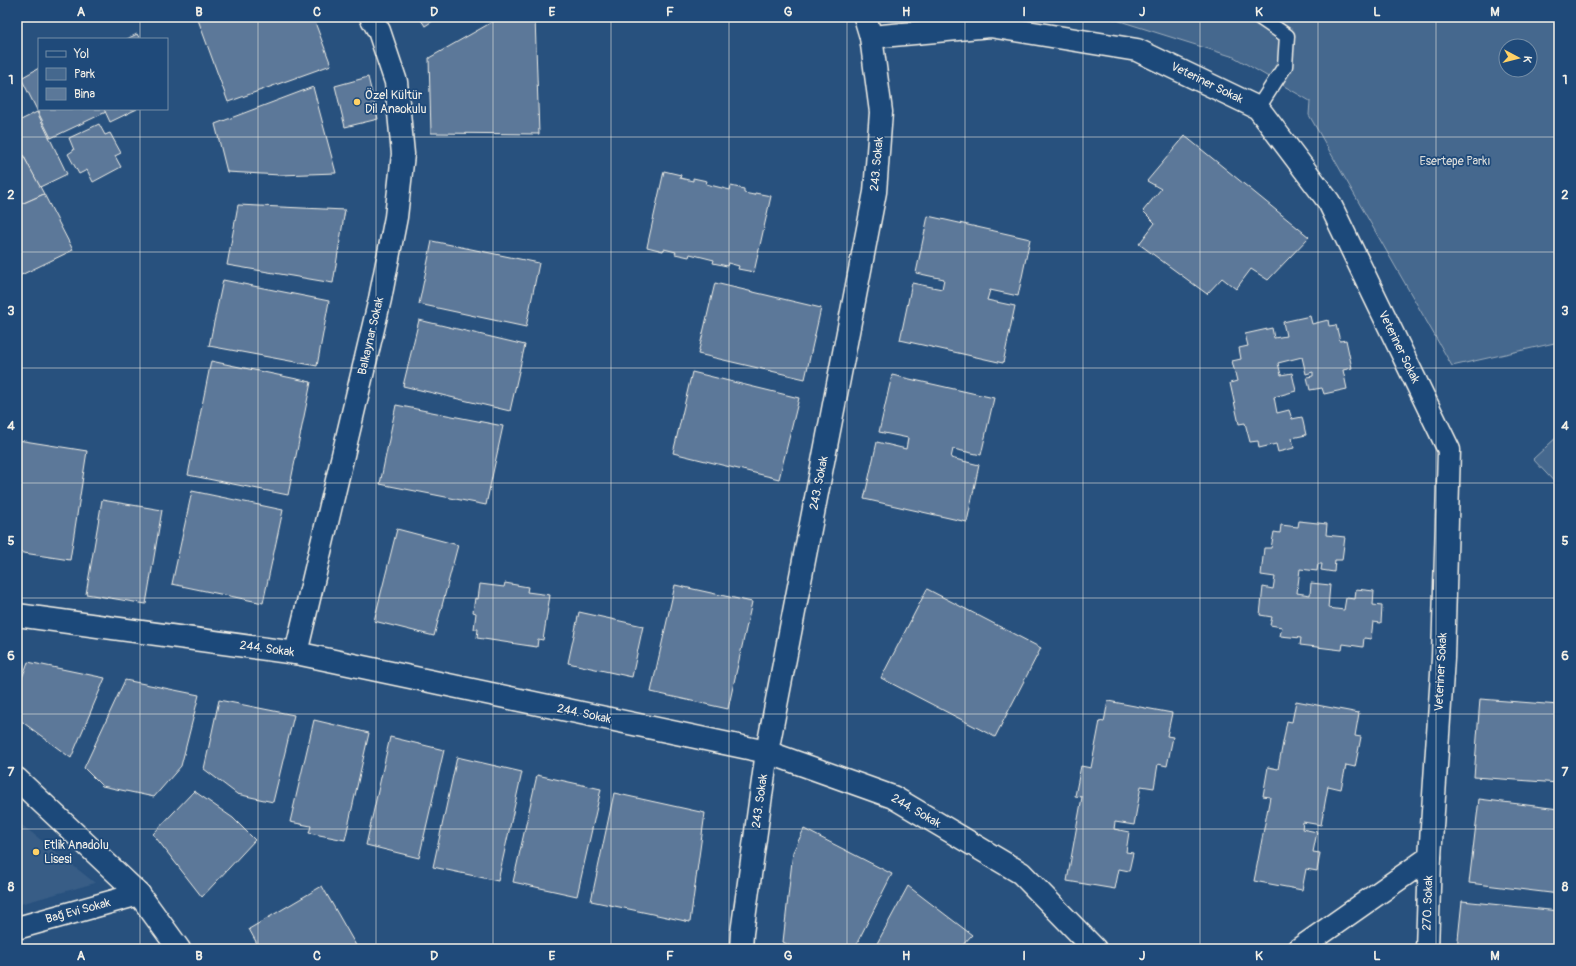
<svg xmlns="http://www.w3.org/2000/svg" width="1576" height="966" font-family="Pangolin,sans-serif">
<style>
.built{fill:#375d86}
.green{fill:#45688e;stroke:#9cacbb;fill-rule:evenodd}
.building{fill:#5b7899;stroke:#f4f1e8}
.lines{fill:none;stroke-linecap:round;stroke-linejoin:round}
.service-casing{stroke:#f4f1e8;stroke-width:17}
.minor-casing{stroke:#f4f1e8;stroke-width:25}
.secondary-casing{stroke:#f4f1e8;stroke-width:25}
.service{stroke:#1f4a7a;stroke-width:14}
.minor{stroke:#1f4a7a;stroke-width:22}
.secondary{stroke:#1f4a7a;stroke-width:22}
.grid{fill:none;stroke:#f4f1e8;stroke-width:1;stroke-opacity:0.55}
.poi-dot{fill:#ffd166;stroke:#1f4a7a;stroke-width:1.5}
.labels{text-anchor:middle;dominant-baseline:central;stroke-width:3.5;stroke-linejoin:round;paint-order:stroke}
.street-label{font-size:12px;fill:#f4f1e8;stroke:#1f4a7a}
.poi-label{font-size:12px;fill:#f4f1e8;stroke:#1f4a7a;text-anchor:start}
.park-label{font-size:12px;fill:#dadcda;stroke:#1f4a7a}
.neatline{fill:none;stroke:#f4f1e8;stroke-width:1.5}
.grid-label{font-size:13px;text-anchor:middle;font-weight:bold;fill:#f4f1e8}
</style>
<rect width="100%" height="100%" fill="#28517e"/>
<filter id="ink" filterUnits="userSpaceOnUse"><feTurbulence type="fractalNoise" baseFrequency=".025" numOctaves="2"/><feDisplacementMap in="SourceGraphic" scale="8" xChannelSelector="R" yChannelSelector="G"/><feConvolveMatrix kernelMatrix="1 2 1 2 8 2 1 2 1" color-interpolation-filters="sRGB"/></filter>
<g filter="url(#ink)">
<!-- built -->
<polygon class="built" points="17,821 95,883 17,905"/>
<!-- green -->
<g class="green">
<path d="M1107 17H1559V342L1452 366 1309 115 1310 101 1234 57ZM1506 46H1530V70H1506Z"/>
<polygon points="1559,435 1559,487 1533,459"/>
</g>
<!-- building -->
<g class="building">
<polygon points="197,17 313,17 331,65 228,102"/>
<polygon points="419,17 439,17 425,26"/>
<polygon points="501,17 535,17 539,134 431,133 429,58"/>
<polygon points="137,34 140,39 127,39"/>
<polygon points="39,68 39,109 104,109 106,112 51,138 21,78"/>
<polygon points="368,77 378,119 345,127 335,86"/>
<polygon points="313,87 336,173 280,175 227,172 215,124"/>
<polygon points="104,109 137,109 110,122"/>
<polygon points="37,112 67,174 40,187 17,144 17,122"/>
<polygon points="99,124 105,135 110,133 121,153 115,156 121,167 93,182 87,170 79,174 68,154 74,150 69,138"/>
<polygon points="1185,136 1309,237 1268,280 1251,269 1236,289 1222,278 1207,294 1139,244 1155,223 1143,211 1161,189 1147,181"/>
<polygon points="17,144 44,194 17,206"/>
<polygon points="664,171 681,175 680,178 693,181 693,178 707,181 706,184 730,190 731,186 744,189 744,193 754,195 755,193 771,196 754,272 738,269 739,266 728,263 727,266 713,263 714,260 690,254 689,257 675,254 676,252 664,249 663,251 647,247"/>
<polygon points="44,194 73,250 17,277 17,206"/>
<polygon points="238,205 345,210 333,283 227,265"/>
<polygon points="928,216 1030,239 1018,296 990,290 987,300 1015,306 1003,363 900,340 912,283 942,289 944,279 916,273"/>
<polygon points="432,241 539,263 526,327 419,304"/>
<polygon points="223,280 329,301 317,366 209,346"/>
<polygon points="715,283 821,308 805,379 698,354"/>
<polygon points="1310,316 1312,324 1328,320 1329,326 1336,325 1340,341 1346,340 1352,368 1343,370 1347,389 1324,394 1322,388 1310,390 1307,377 1313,376 1313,372 1306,374 1302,357 1278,363 1281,375 1292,373 1296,391 1274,397 1277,413 1289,410 1292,419 1302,417 1306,435 1292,438 1294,448 1278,452 1276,444 1259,448 1258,441 1250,442 1245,423 1239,424 1230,383 1237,381 1232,361 1241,359 1239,348 1248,346 1245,334 1272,328 1274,338 1286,336 1283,322"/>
<polygon points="419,320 525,345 510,411 403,386"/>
<polygon points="211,361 311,382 288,495 188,475"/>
<polygon points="692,372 799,398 779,479 673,453"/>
<polygon points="892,375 994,398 981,455 953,449 951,458 979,465 967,522 864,499 877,442 906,449 908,438 879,432"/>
<polygon points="396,405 503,426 486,505 380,484"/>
<polygon points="18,440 87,451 70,560 17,552"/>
<polygon points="192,491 283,510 263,603 172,584"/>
<polygon points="102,500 162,510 146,604 86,594"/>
<polygon points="1299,521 1327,524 1326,535 1345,537 1342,560 1335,560 1334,572 1321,570 1322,564 1318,564 1317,571 1300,569 1297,593 1310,595 1311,583 1330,585 1328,608 1344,610 1346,598 1355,599 1356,589 1374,591 1373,605 1382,606 1381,623 1373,622 1371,639 1364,638 1363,647 1343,644 1342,650 1300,645 1301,638 1280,636 1282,627 1270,625 1272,617 1260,615 1263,587 1273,589 1275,577 1261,575 1264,548 1271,548 1274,532 1280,533 1281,525 1298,527"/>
<polygon points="397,529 458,545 434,636 374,621"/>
<polygon points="505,583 528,587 527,592 550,595 543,640 538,639 537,647 477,638 478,629 474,629 476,613 473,612 475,598 478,599 480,584 504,587"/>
<polygon points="675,585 752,602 728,709 651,692"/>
<polygon points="927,589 1041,648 995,737 881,678"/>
<polygon points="579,612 643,626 632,677 568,663"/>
<polygon points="28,662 105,678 71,758 17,718 17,691"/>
<polygon points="125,680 199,695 181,766 154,797 102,786 84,768"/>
<polygon points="1480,699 1559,705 1559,783 1474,777"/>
<polygon points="219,700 294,715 273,802 237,794 204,769"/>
<polygon points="1108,701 1172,713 1167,736 1173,737 1167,766 1158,764 1154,788 1141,786 1134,825 1115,822 1114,829 1129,832 1126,852 1133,853 1129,871 1119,869 1115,889 1067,881 1082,797 1075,796 1081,766 1091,768 1100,721 1104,722"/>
<polygon points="1296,701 1359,713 1355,736 1361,737 1355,767 1346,765 1341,789 1328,786 1321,825 1303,822 1302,829 1317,832 1313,852 1320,853 1317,871 1306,869 1302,890 1254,881 1270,797 1263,796 1268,767 1278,769 1287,721 1292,722"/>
<polygon points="314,720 369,733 345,840 309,833 311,826 290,822"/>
<polygon points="390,737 444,750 419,858 366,845"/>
<polygon points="457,757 522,772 498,881 433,867"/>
<polygon points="537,775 601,789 577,896 513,882"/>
<polygon points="194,791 233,818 255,840 202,897 153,834"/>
<polygon points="614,793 705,813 690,922 591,901"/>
<polygon points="1479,799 1559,809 1559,894 1469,883"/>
<polygon points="804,829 892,874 854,949 796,949 783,942 793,852"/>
<polygon points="322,886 358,949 260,949 249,929"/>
<polygon points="908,886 972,935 959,949 874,949"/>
<polygon points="1462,901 1559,911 1559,949 1457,949"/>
</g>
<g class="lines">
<defs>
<polyline id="service" points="1258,108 1285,66 1287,36 1259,17"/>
<g id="minor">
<polyline points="871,37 990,26 1137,50 1258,108 1329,202 1449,450 1443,658 1430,857 1299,949"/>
<polyline points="17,615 296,653 767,752 893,797 1021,873 1095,949"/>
<polyline points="296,653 380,299 396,217 403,154 396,82 379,31 371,17"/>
<polyline points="17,928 139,894"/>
<polyline points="741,949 742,933 767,752 875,192 881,112 871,37 865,17"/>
<polyline points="1427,949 1430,857"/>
</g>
<polyline id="secondary" points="17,779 139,894 179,949"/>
</defs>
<!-- service casing -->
<use href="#service" class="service-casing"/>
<!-- minor casing -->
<use href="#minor" class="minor-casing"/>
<!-- secondary casing -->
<use href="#secondary" class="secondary-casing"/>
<!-- service -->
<use href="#service" class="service"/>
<!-- minor -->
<use href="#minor" class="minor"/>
<!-- secondary -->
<use href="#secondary" class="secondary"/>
</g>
</g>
<!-- grid -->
<path class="grid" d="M140 17V39M258 17V949M376 17V949M493 17V949M611 17V949M729 17V949M847 17V949M965 17V949M1083 17V949M1200 17V949M1318 17V949M1436 17V949M140 109V949M17 137H1559M17 252H1559M17 368H1559M17 483H1559M17 598H1559M17 714H1559M17 829H1559"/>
<!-- markers -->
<g class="poi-dot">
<circle cx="357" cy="102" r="4"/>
<circle cx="36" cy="852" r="4"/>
</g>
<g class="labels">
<!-- street labels -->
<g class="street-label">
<text transform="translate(1207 83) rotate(26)">Veteriner Sokak</text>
<text transform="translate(877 164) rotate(-85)">243. Sokak</text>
<text transform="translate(371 336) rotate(-77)">Balkaynar Sokak</text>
<text transform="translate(1399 347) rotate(64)">Veteriner Sokak</text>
<text transform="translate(819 483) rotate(-79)">243. Sokak</text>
<text transform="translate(267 649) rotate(8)">244. Sokak</text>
<text transform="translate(1441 672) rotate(-87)">Veteriner Sokak</text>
<text transform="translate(584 714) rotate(12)">244. Sokak</text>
<text transform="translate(760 801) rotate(-82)">243. Sokak</text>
<text transform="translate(916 811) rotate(30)">244. Sokak</text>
<text transform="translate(1428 903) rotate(-88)">270. Sokak</text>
<text transform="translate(78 911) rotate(-15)">Bağ Evi Sokak</text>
</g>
<!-- poi labels -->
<g class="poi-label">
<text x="365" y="95">Özel Kültür<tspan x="365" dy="14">Dil Anaokulu</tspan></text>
<text x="44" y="845">Etlik Anadolu<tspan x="44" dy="14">Lisesi</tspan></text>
</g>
<!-- park labels -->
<g class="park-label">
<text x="1455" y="161">Esertepe Parkı</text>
</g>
</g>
<!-- margin -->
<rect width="1576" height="966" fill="none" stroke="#1f4a7a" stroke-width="44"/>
<!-- legend -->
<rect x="38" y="38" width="130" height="72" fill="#1f4a7a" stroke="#748da6"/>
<rect x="46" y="51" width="20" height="6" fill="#1f4a7a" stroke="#748da6"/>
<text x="74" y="58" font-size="12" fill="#f4f1e8">Yol</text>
<rect x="46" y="68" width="20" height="12" fill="#45688e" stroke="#748da6"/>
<text x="74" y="78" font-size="12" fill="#f4f1e8">Park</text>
<rect x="46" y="88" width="20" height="12" fill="#5b7899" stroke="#748da6"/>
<text x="74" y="98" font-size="12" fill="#f4f1e8">Bina</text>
<!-- north arrow -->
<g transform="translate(1518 58) rotate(97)"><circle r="19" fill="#1f4a7a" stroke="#748da6"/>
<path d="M0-3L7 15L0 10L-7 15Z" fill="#ffd166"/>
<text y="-6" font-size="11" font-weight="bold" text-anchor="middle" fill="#f4f1e8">K</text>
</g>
<rect x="22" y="22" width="1532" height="922" class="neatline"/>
<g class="grid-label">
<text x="81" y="16">A</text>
<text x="199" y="16">B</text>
<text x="317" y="16">C</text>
<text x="434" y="16">D</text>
<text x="552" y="16">E</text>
<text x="670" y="16">F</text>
<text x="788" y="16">G</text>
<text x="906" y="16">H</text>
<text x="1024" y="16">I</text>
<text x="1142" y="16">J</text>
<text x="1259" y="16">K</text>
<text x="1377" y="16">L</text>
<text x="1495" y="16">M</text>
<text x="11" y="84">1</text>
<text x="1565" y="84">1</text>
<text x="11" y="199">2</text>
<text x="1565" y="199">2</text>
<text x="11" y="315">3</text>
<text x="1565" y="315">3</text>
<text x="11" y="430">4</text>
<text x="1565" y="430">4</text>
<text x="11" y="545">5</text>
<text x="1565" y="545">5</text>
<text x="11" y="660">6</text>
<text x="1565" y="660">6</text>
<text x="11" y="776">7</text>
<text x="1565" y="776">7</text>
<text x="11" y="891">8</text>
<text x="1565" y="891">8</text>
<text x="81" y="960">A</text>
<text x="199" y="960">B</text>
<text x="317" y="960">C</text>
<text x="434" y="960">D</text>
<text x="552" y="960">E</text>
<text x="670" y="960">F</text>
<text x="788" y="960">G</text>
<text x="906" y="960">H</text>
<text x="1024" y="960">I</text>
<text x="1142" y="960">J</text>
<text x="1259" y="960">K</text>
<text x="1377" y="960">L</text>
<text x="1495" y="960">M</text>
</g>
</svg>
